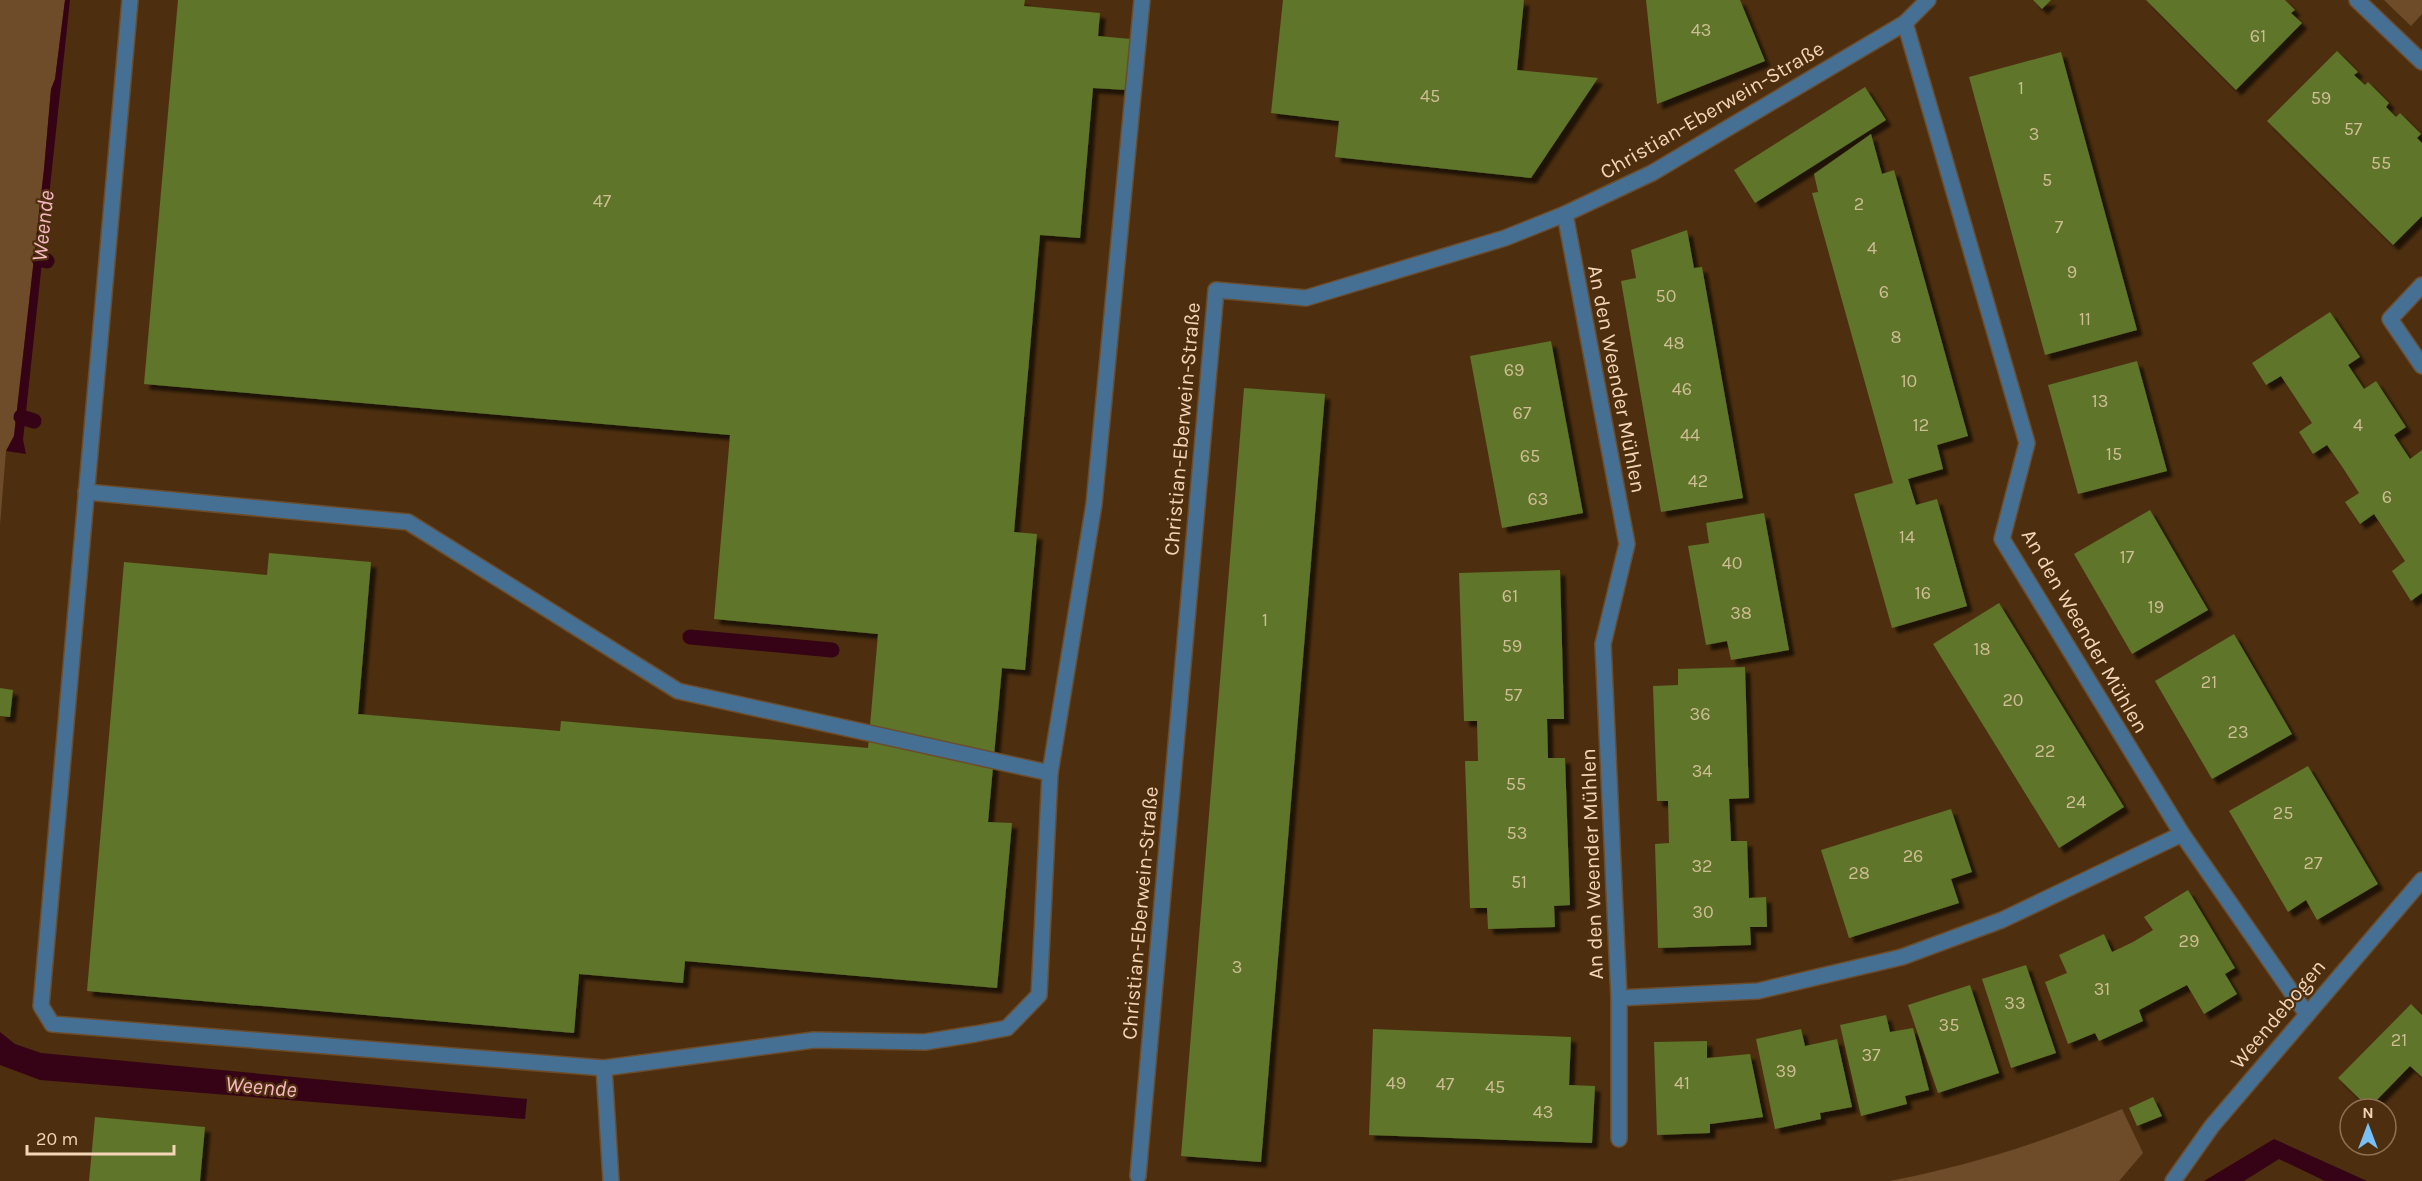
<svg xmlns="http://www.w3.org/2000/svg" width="2422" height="1181" font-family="Karla,sans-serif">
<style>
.green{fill:#6f4c29}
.water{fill:#350315}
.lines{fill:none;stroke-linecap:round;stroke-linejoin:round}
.stream{stroke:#350315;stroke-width:15}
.building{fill:#5e742a;filter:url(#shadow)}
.lane-casing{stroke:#6b4d2d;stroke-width:18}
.street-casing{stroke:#6b4d2d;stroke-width:18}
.lane{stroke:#467093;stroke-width:15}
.street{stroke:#467093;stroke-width:15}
.labels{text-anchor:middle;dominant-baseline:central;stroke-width:4.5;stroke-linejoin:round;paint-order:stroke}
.number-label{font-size:18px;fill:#cfbd94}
.street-label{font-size:21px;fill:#f5d5b8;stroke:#4d2f0f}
.water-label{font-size:22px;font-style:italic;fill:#f9b7c5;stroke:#4d2f0f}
</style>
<defs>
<filter id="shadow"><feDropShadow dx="5.5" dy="5.5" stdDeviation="1.5" flood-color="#0009"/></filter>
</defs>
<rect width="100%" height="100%" fill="#4d2f0f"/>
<!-- green -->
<g class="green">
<polygon points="0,0 65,0 55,79 51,89 44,169 14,436 6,451 0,525"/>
<polygon points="2384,0 2422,0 2422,14 2411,26"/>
<path d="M2122 1109 2143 1153 2119 1181H1889C1969 1166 2047 1141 2122 1109Z"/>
</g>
<!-- water -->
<g class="water">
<polygon points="65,0 70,0 23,440 26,454 6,451 14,436 44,169 51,89 55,79"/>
<polygon points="0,1032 15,1044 41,1053 527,1099 525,1119 40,1080 0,1065"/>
<polygon points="2274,1139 2367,1181 2325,1181 2279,1159 2244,1181 2204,1181"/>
</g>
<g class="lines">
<!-- stream -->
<g class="stream">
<polyline points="39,259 47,261"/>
<polyline points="21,417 34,421"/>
<polyline points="690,637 832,650"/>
</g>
</g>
<!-- building -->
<g class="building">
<polygon points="178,0 1025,0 1024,6 1100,13 1098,36 1131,39 1127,90 1093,88 1080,238 1040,235 1014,532 1037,534 1025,670 1002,668 988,822 1012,823 997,988 685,961 683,983 579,974 574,1033 87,991 124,562 267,575 269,553 371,562 358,714 560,731 561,721 868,748 878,634 714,619 730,435 144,384"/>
<polygon points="1283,0 1524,0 1517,70 1598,78 1531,178 1335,157 1339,121 1271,113"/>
<polygon points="1646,0 1740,0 1765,61 1657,104"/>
<polygon points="2033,0 2051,0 2042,9"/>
<polygon points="2146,0 2285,0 2295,10 2291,13 2302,23 2236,90"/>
<polygon points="2337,51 2358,72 2354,75 2365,85 2368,82 2389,103 2386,107 2396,117 2400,113 2421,134 2417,138 2422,143 2422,216 2393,245 2267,121"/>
<polygon points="2061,52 2137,330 2045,355 1969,77"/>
<polygon points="1865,87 1886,120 1755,203 1734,170"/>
<polygon points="1871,134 1882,174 1894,170 1968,436 1937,445 1943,469 1908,479 1916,505 1937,499 1967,606 1892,628 1854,494 1893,483 1812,193 1818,192 1814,174"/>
<polygon points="1687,230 1694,268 1702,267 1743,498 1661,512 1621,281 1636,278 1631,250"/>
<polygon points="2330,312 2360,357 2348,365 2364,389 2376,381 2406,427 2394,435 2410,459 2422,450 2422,593 2411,601 2392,571 2405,561 2374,514 2360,524 2345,502 2359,493 2343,468 2327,445 2313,454 2299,432 2312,423 2281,376 2266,385 2252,363"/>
<polygon points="1551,341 1583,513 1502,528 1470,356"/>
<polygon points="2137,361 2167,471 2078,494 2048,385"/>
<polygon points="1244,388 1325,394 1261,1162 1181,1156"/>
<polygon points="2150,510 2208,610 2132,654 2074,554"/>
<polygon points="1764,513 1789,650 1731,660 1727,641 1706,645 1688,546 1709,543 1706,523"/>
<polygon points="1560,570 1564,719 1547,719 1548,758 1565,758 1570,905 1554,906 1555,927 1488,929 1487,908 1470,908 1465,761 1478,761 1477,721 1464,721 1459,573"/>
<polygon points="1999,603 2124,807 2059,848 1933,644"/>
<polygon points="2234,634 2292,734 2212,779 2155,681"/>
<polygon points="1745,667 1749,798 1729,799 1731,841 1747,841 1749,898 1766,897 1767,927 1750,927 1751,945 1658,948 1655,844 1669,843 1668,801 1657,801 1653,686 1678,685 1678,669"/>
<polygon points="0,688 13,690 10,717 0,716"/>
<polygon points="2308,766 2378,884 2317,920 2306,900 2288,912 2229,811"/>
<polygon points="1951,809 1972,872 1951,879 1959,903 1849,938 1821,850"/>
<polygon points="2188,890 2235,968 2225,974 2237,994 2204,1014 2187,985 2139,1010 2143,1021 2099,1041 2095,1033 2068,1044 2045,982 2067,973 2059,955 2104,934 2112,952 2133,942 2153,930 2144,917"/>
<polygon points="2026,965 2056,1053 2011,1068 1982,979"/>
<polygon points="1970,985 1999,1073 1938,1093 1908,1005"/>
<polygon points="2411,1004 2422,1015 2422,1077 2410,1066 2369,1108 2338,1078"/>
<polygon points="1886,1015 1890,1032 1913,1028 1929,1090 1905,1096 1907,1104 1861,1116 1840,1025"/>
<polygon points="1373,1029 1571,1037 1569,1085 1595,1086 1592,1143 1369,1135"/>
<polygon points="1801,1029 1805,1046 1837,1039 1852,1107 1820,1113 1821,1119 1775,1129 1756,1039"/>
<polygon points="1707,1041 1707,1058 1750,1054 1763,1117 1710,1124 1710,1133 1657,1135 1654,1042"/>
<polygon points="2153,1097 2162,1116 2137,1126 2129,1108"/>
<polygon points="95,1117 205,1127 200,1181 89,1181"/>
</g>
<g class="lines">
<defs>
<g id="lane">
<polyline points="130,0 41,1006 52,1024 604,1068 814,1040 925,1042 975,1034 1007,1028 1039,995 1050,773 1094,504 1142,0"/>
<polyline points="86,492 408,522 678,691 1050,773"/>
<polyline points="604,1068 611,1181"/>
<polyline points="2173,1181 2212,1126 2422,880"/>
</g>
<g id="street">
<polyline points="2357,0 2422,62"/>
<polyline points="1905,23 2027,443 2002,539 2182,834 2306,1013"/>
<polyline points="1565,214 1627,544 1603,644 1619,998 1619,1139"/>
<polyline points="2422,285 2390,319 2422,366"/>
<polyline points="1619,998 1758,991 1902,957 2002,920 2182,834"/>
<polyline points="1138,1176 1216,290 1306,298 1505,238 1565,214 1652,173 1905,23 1928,0"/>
</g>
</defs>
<!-- lane casing -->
<use href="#lane" class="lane-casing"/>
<!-- street casing -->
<use href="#street" class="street-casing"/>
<!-- lane -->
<use href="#lane" class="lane"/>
<!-- street -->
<use href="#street" class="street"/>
</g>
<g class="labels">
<!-- number labels -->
<g class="number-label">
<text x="1701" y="30">43</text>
<text x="2258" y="36">61</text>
<text x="2021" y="88">1</text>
<text x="1430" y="96">45</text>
<text x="2321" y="98">59</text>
<text x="2353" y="129">57</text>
<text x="2034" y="134">3</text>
<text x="2381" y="163">55</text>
<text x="2047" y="180">5</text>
<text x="602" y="201">47</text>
<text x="1859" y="204">2</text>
<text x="2059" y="227">7</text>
<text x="1872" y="248">4</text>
<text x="2072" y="272">9</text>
<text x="1884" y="292">6</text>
<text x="1666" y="296">50</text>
<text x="2085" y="319">11</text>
<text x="1896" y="337">8</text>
<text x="1674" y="343">48</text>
<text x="1514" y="370">69</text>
<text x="1909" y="381">10</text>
<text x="1682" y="389">46</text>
<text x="2100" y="401">13</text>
<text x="1522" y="413">67</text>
<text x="1921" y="425">12</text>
<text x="2358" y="425">4</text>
<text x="1690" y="435">44</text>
<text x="2114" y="454">15</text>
<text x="1530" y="456">65</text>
<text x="1698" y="481">42</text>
<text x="2387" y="497">6</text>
<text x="1538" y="499">63</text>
<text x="1907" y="537">14</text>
<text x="2127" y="557">17</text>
<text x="1732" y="563">40</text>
<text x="1923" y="593">16</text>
<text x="1510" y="596">61</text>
<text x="2156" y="607">19</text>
<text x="1741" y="613">38</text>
<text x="1265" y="620">1</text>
<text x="1512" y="646">59</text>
<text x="1982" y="649">18</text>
<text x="2209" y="682">21</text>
<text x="1513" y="695">57</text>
<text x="2013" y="700">20</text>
<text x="1700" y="714">36</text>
<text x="2238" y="732">23</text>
<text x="2045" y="751">22</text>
<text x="1702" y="771">34</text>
<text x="1516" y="784">55</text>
<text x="2076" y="802">24</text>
<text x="2283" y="813">25</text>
<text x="1517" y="833">53</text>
<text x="1913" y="856">26</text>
<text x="2313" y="863">27</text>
<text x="1702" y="866">32</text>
<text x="1859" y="873">28</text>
<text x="1519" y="882">51</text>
<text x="1703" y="912">30</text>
<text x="2189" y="941">29</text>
<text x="1237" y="967">3</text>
<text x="2102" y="989">31</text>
<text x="2015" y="1003">33</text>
<text x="1949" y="1025">35</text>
<text x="2399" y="1040">21</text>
<text x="1871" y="1055">37</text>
<text x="1786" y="1071">39</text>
<text x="1396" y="1083">49</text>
<text x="1682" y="1083">41</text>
<text x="1445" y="1084">47</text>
<text x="1495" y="1087">45</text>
<text x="1543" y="1112">43</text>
</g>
<!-- street labels -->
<g class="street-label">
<text transform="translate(1712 110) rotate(-30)">Christian-Eberwein-Straße</text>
<text transform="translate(1617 379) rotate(79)">An den Weender Mühlen</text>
<text transform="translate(1182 429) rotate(-85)">Christian-Eberwein-Straße</text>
<text transform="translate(2085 631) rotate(60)">An den Weender Mühlen</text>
<text transform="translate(1592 864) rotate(-92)">An den Weender Mühlen</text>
<text transform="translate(1140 913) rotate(-85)">Christian-Eberwein-Straße</text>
<text transform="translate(2278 1014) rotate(-50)">Weendebogen</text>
</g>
<!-- water labels -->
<g class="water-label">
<text transform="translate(43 226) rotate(-84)">Weende</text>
<text transform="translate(261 1087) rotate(5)">Weende</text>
</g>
</g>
<!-- north arrow -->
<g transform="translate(2368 1127)"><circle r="28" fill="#4d2f0f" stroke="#907153" stroke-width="1.5"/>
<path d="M0-4.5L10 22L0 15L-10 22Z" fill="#79bff8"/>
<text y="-9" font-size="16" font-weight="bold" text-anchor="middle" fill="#f5d5b8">N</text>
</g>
<!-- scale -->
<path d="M27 1145v9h147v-9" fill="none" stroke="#f5d5b8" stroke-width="3"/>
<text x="36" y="1145" font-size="18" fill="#f5d5b8" stroke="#4d2f0f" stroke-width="4.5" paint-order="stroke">20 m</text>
</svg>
